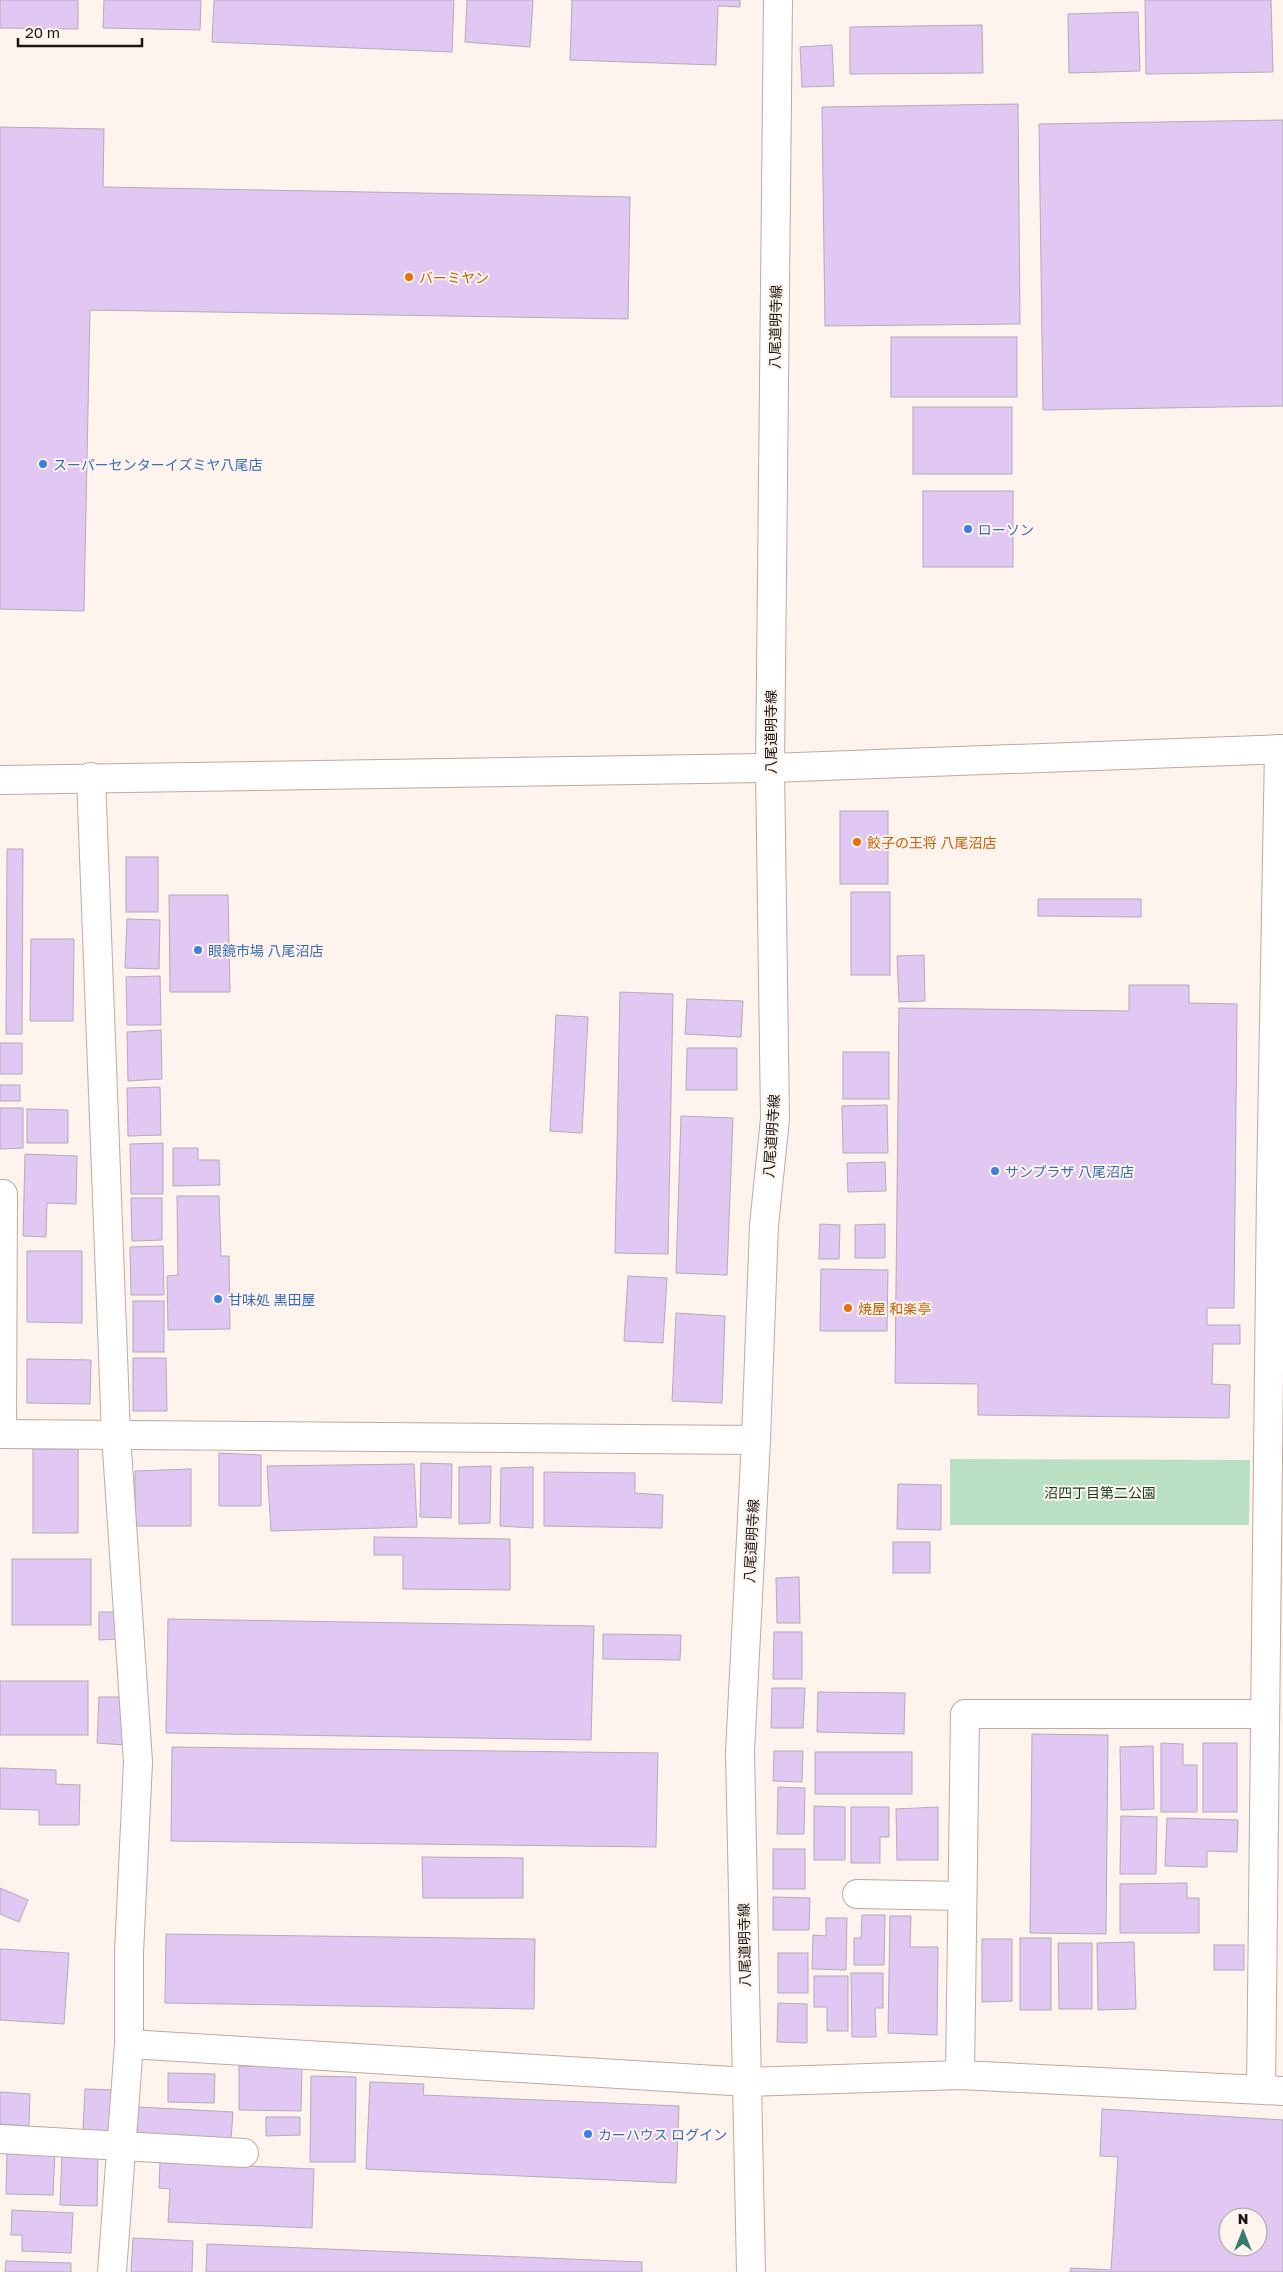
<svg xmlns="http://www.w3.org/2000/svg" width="1283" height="2272" font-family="'Golos Text','Noto Sans JP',sans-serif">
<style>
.green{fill:#b9e0c2}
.building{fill:#e1c8f2;stroke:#b3aab9;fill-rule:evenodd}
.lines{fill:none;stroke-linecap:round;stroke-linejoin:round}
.minor-casing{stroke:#bcaaa2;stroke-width:30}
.major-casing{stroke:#bcaaa2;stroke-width:30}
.minor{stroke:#fff;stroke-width:28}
.major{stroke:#fff;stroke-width:28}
.food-dot{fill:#e8710a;stroke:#fef3ed;stroke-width:2}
.shop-dot{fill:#3f7fe0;stroke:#fef3ed;stroke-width:2}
.labels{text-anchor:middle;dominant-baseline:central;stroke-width:4;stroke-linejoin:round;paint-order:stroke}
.food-label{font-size:14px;fill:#c56008;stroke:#fef3ed;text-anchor:start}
.street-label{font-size:14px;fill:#1c1613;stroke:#fef3ed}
.shop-label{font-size:14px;fill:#366cbe;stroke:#fef3ed;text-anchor:start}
.park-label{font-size:14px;fill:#0f3f21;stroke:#fef3ed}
</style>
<rect width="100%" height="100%" fill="#fef3ed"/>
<!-- green -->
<polygon class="green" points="950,1459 1250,1460 1249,1525 950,1525"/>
<!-- building -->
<g class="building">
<polygon points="0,0 78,0 78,29 0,28"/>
<polygon points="104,0 201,0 200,30 103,28"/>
<polygon points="214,0 454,0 452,52 212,42"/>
<polygon points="467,0 533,0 530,47 465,42"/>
<polygon points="572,0 740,0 740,7 718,6 716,65 570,60"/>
<polygon points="1145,0 1271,0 1273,72 1146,74"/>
<polygon points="1138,12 1140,71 1069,73 1068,14"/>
<polygon points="982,25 983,73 850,74 850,27"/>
<polygon points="832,45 834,86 802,87 800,47"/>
<polygon points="1018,104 1020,324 825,326 822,107"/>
<polygon points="1283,120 1283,406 1043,410 1039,124"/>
<polygon points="0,127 104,129 103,187 630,197 628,319 90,310 84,611 0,609"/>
<rect x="891" y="337" width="126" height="60"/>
<rect x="913" y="407" width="99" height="67"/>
<rect x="923" y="491" width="90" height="76"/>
<rect x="840" y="811" width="48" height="73"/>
<polygon points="7,849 23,849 22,1034 6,1034"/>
<rect x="126" y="857" width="32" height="55"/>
<rect x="851" y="892" width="39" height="83"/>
<polygon points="169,895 228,895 230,992 170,992"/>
<polygon points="1038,899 1141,899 1141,917 1038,916"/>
<polygon points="127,919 160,920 159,969 125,968"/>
<polygon points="31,939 74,939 73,1021 30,1021"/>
<polygon points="924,955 925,1001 899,1002 897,956"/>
<polygon points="160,976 161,1025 127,1025 126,977"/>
<polygon points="1129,985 1189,985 1189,1003 1237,1004 1234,1308 1207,1308 1207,1325 1240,1325 1240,1344 1213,1344 1212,1384 1230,1385 1229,1418 978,1415 978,1384 895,1383 899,1008 1129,1011"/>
<polygon points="620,992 673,994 668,1254 615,1253"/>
<polygon points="687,999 743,1001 741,1037 685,1034"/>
<polygon points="556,1015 588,1017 582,1133 550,1131"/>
<polygon points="161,1030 162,1079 128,1081 127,1032"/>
<rect x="0" y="1043" width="22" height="31"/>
<polygon points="687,1048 737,1048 737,1090 686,1090"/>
<rect x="843" y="1052" width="46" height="47"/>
<rect x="0" y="1085" width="20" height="16"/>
<polygon points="160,1087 161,1135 128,1136 127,1088"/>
<polygon points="887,1105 888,1153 843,1153 842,1106"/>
<polygon points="0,1108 23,1108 23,1148 0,1149"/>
<polygon points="27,1109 68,1110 68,1143 27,1143"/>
<polygon points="681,1116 733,1118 727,1275 676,1273"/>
<polygon points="163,1143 163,1194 131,1194 130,1144"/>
<polygon points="173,1148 198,1148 198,1160 219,1160 220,1185 173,1186"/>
<polygon points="25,1154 77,1156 76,1204 47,1203 46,1237 23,1236"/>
<polygon points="885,1162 886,1191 848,1192 847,1163"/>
<polygon points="177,1196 219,1196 221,1256 229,1256 230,1329 168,1330 167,1276 178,1275"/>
<polygon points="131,1198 162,1198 162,1240 132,1241"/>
<polygon points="820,1224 840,1225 839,1259 819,1259"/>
<polygon points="885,1224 885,1258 855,1258 855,1225"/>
<polygon points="163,1246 164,1295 131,1295 130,1247"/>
<polygon points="27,1251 82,1251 82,1323 27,1322"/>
<polygon points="821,1269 888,1270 887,1331 820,1331"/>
<polygon points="628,1276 667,1278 663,1343 624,1341"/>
<rect x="133" y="1301" width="31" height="51"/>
<polygon points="676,1313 725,1316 722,1403 672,1401"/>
<polygon points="133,1358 166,1358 167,1411 133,1411"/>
<polygon points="27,1359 91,1360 90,1404 27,1403"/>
<rect x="33" y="1449" width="45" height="84"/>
<polygon points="219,1453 261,1455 261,1506 219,1506"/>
<polygon points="421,1463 452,1464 451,1518 420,1517"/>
<polygon points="414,1464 417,1527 271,1531 267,1466"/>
<polygon points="491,1466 490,1523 459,1524 459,1467"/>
<polygon points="533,1467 533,1528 500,1526 501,1468"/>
<polygon points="191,1469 191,1526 135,1526 135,1471"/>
<polygon points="544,1472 635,1473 635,1493 663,1495 662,1528 544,1526"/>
<polygon points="898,1484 941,1485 941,1530 897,1529"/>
<polygon points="374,1537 510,1539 510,1590 403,1589 403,1555 374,1555"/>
<rect x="893" y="1542" width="37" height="31"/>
<rect x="12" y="1559" width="79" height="66"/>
<polygon points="799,1577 800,1623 777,1623 776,1578"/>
<polygon points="99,1612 118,1612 119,1639 99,1640"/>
<polygon points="168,1619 594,1626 591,1740 166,1733"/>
<polygon points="774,1632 802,1632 802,1679 773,1679"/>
<polygon points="603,1634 681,1635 680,1660 603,1659"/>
<rect x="0" y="1681" width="88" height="54"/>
<polygon points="772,1688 805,1688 803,1728 771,1728"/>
<polygon points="818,1692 905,1693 904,1734 817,1732"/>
<polygon points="99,1697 127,1697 125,1745 97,1743"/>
<polygon points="1032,1734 1108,1735 1106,1934 1030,1933"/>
<polygon points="1161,1743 1183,1744 1183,1765 1197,1765 1197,1812 1161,1812"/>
<rect x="1203" y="1743" width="34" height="69"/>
<polygon points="1153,1746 1154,1809 1121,1810 1120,1747"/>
<polygon points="172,1747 658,1753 656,1847 171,1841"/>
<polygon points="774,1751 803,1751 802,1782 773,1781"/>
<rect x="815" y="1752" width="97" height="42"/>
<polygon points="0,1768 56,1770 56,1784 80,1785 79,1825 39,1825 39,1810 0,1809"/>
<polygon points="778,1787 805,1788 804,1834 777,1834"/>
<polygon points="814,1806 845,1807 845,1860 814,1860"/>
<polygon points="851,1807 889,1807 889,1837 880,1837 880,1863 851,1863"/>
<polygon points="938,1807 938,1860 897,1860 896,1809"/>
<polygon points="1121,1816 1157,1817 1156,1874 1120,1874"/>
<polygon points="1167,1818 1238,1820 1237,1852 1207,1851 1207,1867 1165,1866"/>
<rect x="773" y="1849" width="32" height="40"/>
<polygon points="422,1857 523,1858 523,1898 423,1898"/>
<polygon points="1187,1883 1187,1898 1199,1898 1199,1933 1120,1933 1120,1884"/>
<polygon points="0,1888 28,1900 19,1922 0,1914"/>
<polygon points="773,1897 810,1898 809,1930 773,1930"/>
<polygon points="862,1915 885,1915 884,1965 854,1965 854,1938 861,1938"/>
<polygon points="890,1916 911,1916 910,1947 938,1947 937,2035 888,2033"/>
<polygon points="826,1918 847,1918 846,1970 812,1969 813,1935 826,1936"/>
<polygon points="166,1934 535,1939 534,2009 165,2003"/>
<rect x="1020" y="1938" width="31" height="72"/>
<polygon points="982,1939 1012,1939 1012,2001 982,2002"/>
<polygon points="1134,1942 1136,2009 1098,2010 1097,1943"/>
<polygon points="1058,1943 1092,1943 1092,2009 1059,2009"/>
<rect x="1214" y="1945" width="30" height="25"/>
<polygon points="0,1949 69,1953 64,2024 0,2020"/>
<rect x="778" y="1953" width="30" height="40"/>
<polygon points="851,1973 883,1973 883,2008 875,2008 876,2037 852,2037"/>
<polygon points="814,1976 848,1976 848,2031 827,2031 827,2007 814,2007"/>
<polygon points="778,2003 807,2004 807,2043 777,2042"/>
<polygon points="239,2066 302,2066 301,2111 239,2110"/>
<polygon points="168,2073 215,2074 214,2103 168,2102"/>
<polygon points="311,2076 356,2077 355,2162 310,2162"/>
<polygon points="370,2082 424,2084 423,2095 679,2106 676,2183 366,2169"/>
<polygon points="85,2089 116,2090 114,2133 83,2131"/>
<polygon points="0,2092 30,2094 29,2126 0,2124"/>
<polygon points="138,2107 233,2112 231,2139 137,2134"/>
<path d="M1102 2109 1283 2120V2272H1070L1071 2268 1111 2270 1118 2157 1100 2156ZM1228 2217H1258V2247H1228Z"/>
<polygon points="266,2117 300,2117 300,2135 266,2136"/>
<polygon points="7,2150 55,2151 53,2195 6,2194"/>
<polygon points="62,2153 98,2155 97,2206 60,2205"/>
<polygon points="160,2162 314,2169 312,2228 168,2222 170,2189 159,2188"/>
<polygon points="12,2210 73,2213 71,2253 22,2251 22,2235 11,2235"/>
<polygon points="133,2238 193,2241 192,2272 131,2272"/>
<polygon points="207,2244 642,2262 642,2272 206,2272"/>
<polygon points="6,2261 71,2263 71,2272 5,2272"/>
</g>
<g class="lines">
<defs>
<g id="minor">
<polyline points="91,777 116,1435 138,1762 129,1953 129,2044 112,2272"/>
<polyline points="0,780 770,768 1283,749"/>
<polyline points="0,1434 756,1440"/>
<polyline points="2,1434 3,1194"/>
<polyline points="857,1894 962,1896"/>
<polyline points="129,2044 748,2082 960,2075 1283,2091"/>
<polyline points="960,2075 965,1714 1265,1714"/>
<polyline points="1261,2089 1271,1189 1279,749"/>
<polyline points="0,2139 244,2153"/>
</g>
<polyline id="major" points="751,2272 740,1752 756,1440 764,1225 775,1119 770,768 778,0"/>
</defs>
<!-- minor casing -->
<use href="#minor" class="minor-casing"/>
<!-- major casing -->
<use href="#major" class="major-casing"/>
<!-- minor -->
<use href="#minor" class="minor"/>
<!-- major -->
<use href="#major" class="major"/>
</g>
<!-- markers -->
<g class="food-dot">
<circle cx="409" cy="277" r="5"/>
<circle cx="857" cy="842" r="5"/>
<circle cx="848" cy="1308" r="5"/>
</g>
<g class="shop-dot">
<circle cx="43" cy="464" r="5"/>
<circle cx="968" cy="529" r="5"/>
<circle cx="198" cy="950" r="5"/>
<circle cx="995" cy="1171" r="5"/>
<circle cx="218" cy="1299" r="5"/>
<circle cx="588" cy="2134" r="5"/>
</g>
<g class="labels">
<!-- food labels -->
<g class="food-label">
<text x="419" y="277">バーミヤン</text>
<text x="867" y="842">餃子の王将 八尾沼店</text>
<text x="858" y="1308">焼屋 和楽亭</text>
</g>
<!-- street labels -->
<g class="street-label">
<text transform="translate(775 327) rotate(-89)">八尾道明寺線</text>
<text transform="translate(770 732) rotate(-90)">八尾道明寺線</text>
<text transform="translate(771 1136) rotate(-86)">八尾道明寺線</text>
<text transform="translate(751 1541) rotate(-87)">八尾道明寺線</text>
<text transform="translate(744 1945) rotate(-91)">八尾道明寺線</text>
</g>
<!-- shop labels -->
<g class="shop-label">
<text x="53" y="464">スーパーセンターイズミヤ八尾店</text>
<text x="978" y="529">ローソン</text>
<text x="208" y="950">眼鏡市場 八尾沼店</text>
<text x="1005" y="1171">サンプラザ 八尾沼店</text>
<text x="228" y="1299">甘味処 黒田屋</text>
<text x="598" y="2134">カーハウス ログイン</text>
</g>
<!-- park labels -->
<g class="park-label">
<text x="1100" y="1492">沼四丁目第二公園</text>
</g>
</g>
<!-- north arrow -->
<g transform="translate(1243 2232)"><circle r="24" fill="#fef3ed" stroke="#a49b96"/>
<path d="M0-4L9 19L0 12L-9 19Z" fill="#377b6d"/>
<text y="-8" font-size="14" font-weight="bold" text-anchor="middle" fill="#1c1613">N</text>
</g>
<!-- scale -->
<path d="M18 38v8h124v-8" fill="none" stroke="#1c1613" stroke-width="2.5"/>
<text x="25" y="38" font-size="15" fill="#1c1613" stroke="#fef3ed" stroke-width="4" paint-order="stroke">20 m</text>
</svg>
